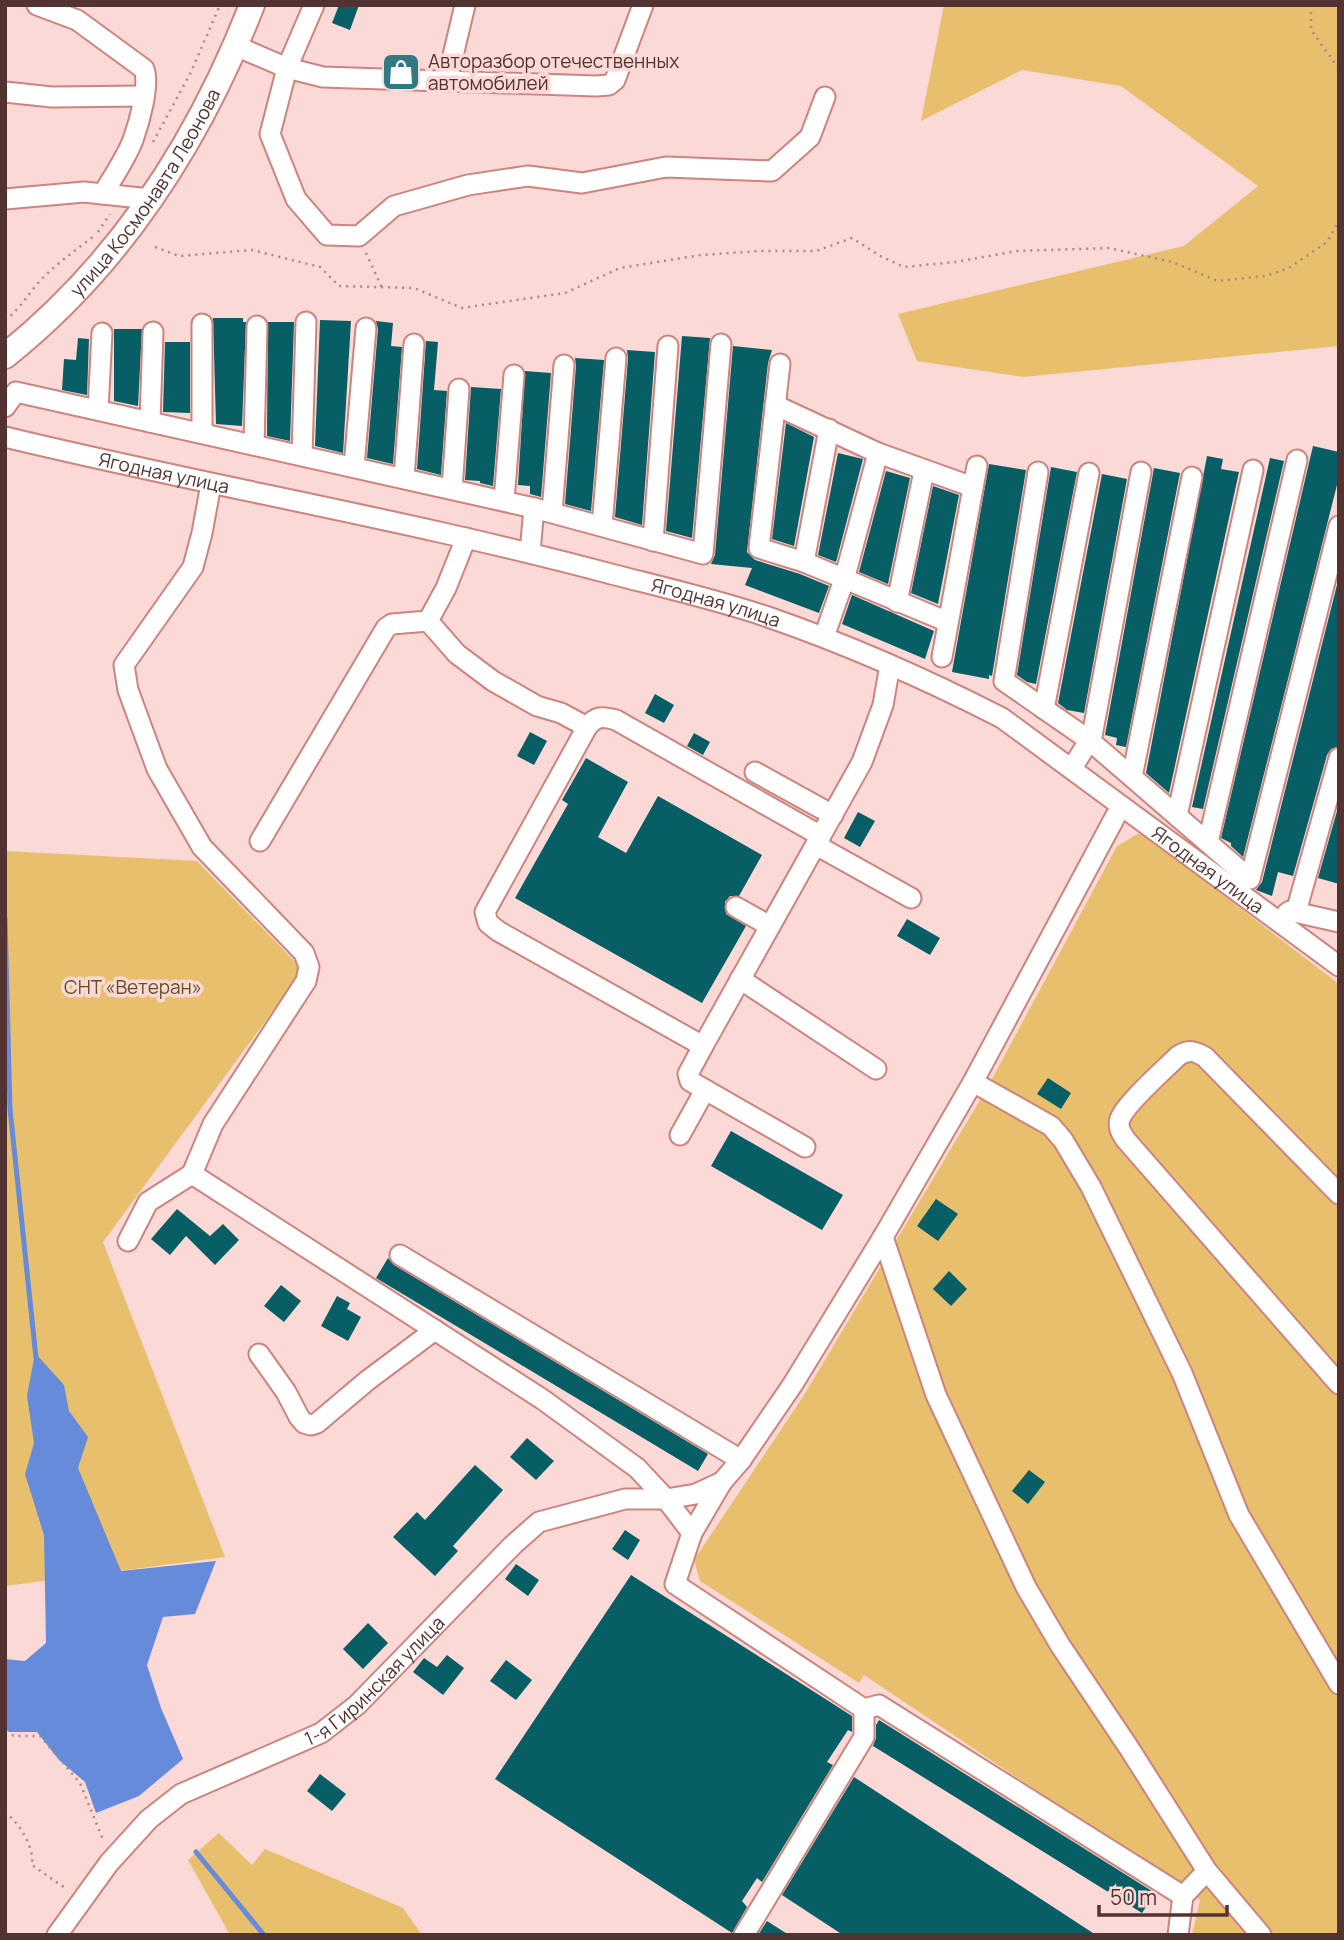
<svg xmlns="http://www.w3.org/2000/svg" width="1344" height="1940" font-family="Manrope,sans-serif">
<style>
.green{fill:#e7bf6d}
.water{fill:#668bdb}
.lines{fill:none;stroke-linecap:round;stroke-linejoin:round}
.stream{stroke:#668bdb;stroke-width:5}
.building{fill:#075e65}
.minor-casing{stroke:#cd847e;stroke-width:23}
.major-casing{stroke:#cd847e;stroke-width:28}
.path{stroke:#aa8987;stroke-width:2.5;stroke-dasharray:2 5;stroke-linecap:butt}
.minor{stroke:#fff;stroke-width:19}
.major{stroke:#fff;stroke-width:24}
.labels{text-anchor:middle;dominant-baseline:central;stroke-width:7;stroke-linejoin:round;paint-order:stroke}
.poi-label{font-size:19px;fill:#533331;stroke:#fad9d6;text-anchor:start}
.street-label{font-size:19px;fill:#533331;stroke:#fad9d6}
.park-label{font-size:19px;fill:#635027;stroke:#fad9d6}
</style>
<rect width="100%" height="100%" fill="#fad9d6"/>
<!-- green -->
<g class="green">
<polygon points="944,5 1339,5 1339,346 1023,377 917,361 898,314 1184,246 1258,186 1121,86 1022,70 921,121"/>
<polygon points="1141,832 1339,984 1339,1935 1192,1935 1200,1900 864,1675 859,1683 700,1581 694,1560 804,1395 986,1090 1117,846"/>
<polygon points="5,851 197,861 303,970 103,1242 225,1557 5,1586"/>
<polygon points="219,1833 252,1865 265,1849 403,1908 422,1935 230,1935 188,1860"/>
</g>
<!-- water -->
<polygon class="water" points="35,1353 64,1385 69,1411 88,1437 78,1468 121,1571 216,1561 195,1614 163,1617 147,1665 161,1708 183,1759 139,1796 96,1813 85,1782 59,1760 37,1732 9,1732 5,1729 5,1659 25,1661 46,1643 44,1535 25,1474 34,1443 27,1396"/>
<g class="lines">
<!-- stream -->
<g class="stream">
<polyline points="5,918 10,1109 36,1358"/>
<polyline points="196,1852 264,1935"/>
</g>
</g>
<!-- building -->
<g class="building">
<polygon points="339,5 359,5 350,30 332,23"/>
<polygon points="213,318 243,318 243,322 246,322 242,426 216,424"/>
<polygon points="320,320 351,321 343,453 315,446"/>
<polygon points="376,321 393,323 391,346 402,347 393,464 367,458 378,329"/>
<polygon points="268,322 294,322 290,441 267,436"/>
<polygon points="114,329 142,329 138,406 114,401"/>
<polygon points="682,336 710,338 692,538 666,531"/>
<polygon points="78,338 89,339 87,395 62,390 64,359 76,360"/>
<polygon points="426,341 438,342 434,390 447,391 441,475 417,469"/>
<polygon points="165,342 190,342 190,413 163,412"/>
<polygon points="733,346 772,350 768,363 747,552 755,560 800,574 829,586 819,613 745,585 752,568 711,564 715,555"/>
<polygon points="627,350 655,352 642,525 615,517 628,359"/>
<polygon points="575,358 604,360 591,511 565,504 576,366"/>
<polygon points="525,371 551,373 541,497 530,494 530,486 518,485"/>
<polygon points="471,387 501,389 493,486 480,483 480,481 465,480"/>
<polygon points="786,423 814,437 794,546 772,539"/>
<polygon points="1313,446 1339,452 1339,477 1243,857 1231,846 1231,843 1221,838"/>
<polygon points="838,453 863,459 836,562 818,555"/>
<polygon points="1207,456 1223,459 1221,469 1239,472 1169,793 1146,773"/>
<polygon points="1270,458 1284,461 1203,809 1192,807"/>
<polygon points="989,464 1026,470 992,676 989,675 989,679 952,672"/>
<polygon points="1051,467 1077,472 1036,684 1027,682 1017,675"/>
<polygon points="1154,468 1180,473 1126,747 1116,745 1117,738 1105,735"/>
<polygon points="886,471 910,478 888,584 859,572"/>
<polygon points="1102,474 1127,479 1084,713 1067,710 1058,703"/>
<polygon points="933,486 959,495 938,604 911,593"/>
<polygon points="1339,577 1339,746 1331,749 1327,755 1293,876 1278,872 1272,896 1256,890 1262,882"/>
<polygon points="852,595 934,631 925,659 842,624"/>
<polygon points="655,694 674,705 664,723 645,713"/>
<polygon points="530,732 547,741 534,765 517,756"/>
<polygon points="694,733 710,742 703,755 687,746"/>
<polygon points="586,758 628,782 598,837 626,853 658,796 762,855 739,896 730,896 725,902 726,914 746,926 702,1003 515,898 568,804 562,800"/>
<polygon points="1339,804 1339,884 1318,878"/>
<polygon points="858,812 875,821 860,847 844,838"/>
<polygon points="907,919 940,938 930,955 897,936"/>
<polygon points="1048,1078 1071,1093 1061,1109 1037,1094"/>
<polygon points="731,1131 843,1195 822,1230 711,1166"/>
<polygon points="936,1199 958,1214 938,1241 917,1226"/>
<polygon points="177,1209 210,1236 223,1224 239,1240 215,1265 186,1236 170,1255 151,1239"/>
<polygon points="388,1258 394,1265 708,1454 698,1471 376,1278"/>
<polygon points="949,1271 967,1289 951,1306 933,1289"/>
<polygon points="281,1285 301,1301 284,1322 264,1306"/>
<polygon points="337,1296 350,1303 347,1309 361,1317 348,1341 321,1326"/>
<polygon points="527,1438 554,1461 536,1480 510,1457"/>
<polygon points="475,1465 503,1490 453,1546 458,1551 435,1576 393,1537 417,1512 425,1520"/>
<polygon points="1029,1470 1045,1482 1028,1504 1012,1491"/>
<polygon points="625,1530 640,1540 628,1560 612,1549"/>
<polygon points="516,1564 539,1580 528,1596 505,1579"/>
<polygon points="631,1575 852,1716 852,1732 848,1730 827,1762 833,1765 762,1882 757,1878 742,1901 747,1907 732,1933 495,1779"/>
<polygon points="368,1623 388,1643 363,1669 343,1649"/>
<polygon points="447,1655 464,1668 443,1695 413,1672 424,1658 437,1667"/>
<polygon points="506,1660 532,1680 516,1700 490,1681"/>
<polygon points="879,1720 1155,1893 1142,1913 873,1746 876,1738 876,1725"/>
<polygon points="320,1774 346,1794 332,1811 307,1791"/>
<polygon points="854,1777 1096,1935 843,1935 782,1895"/>
<polygon points="767,1921 789,1935 758,1935"/>
</g>
<g class="lines">
<defs>
<g id="minor">
<path d="M37 5 77 20 144 69C150 85 139 123 133 140 126 158 113 177 103 194"/>
<polyline points="314,5 287,68 270,134 296,199 327,235 359,236 394,206 468,185 528,176 582,183 666,167 772,171 810,137 825,97"/>
<polyline points="236,46 287,68 323,77 596,86 609,85 615,80 643,5"/>
<polyline points="447,81 465,5"/>
<polyline points="5,92 52,97 144,96"/>
<polyline points="5,199 84,192 150,199"/>
<polyline points="202,324 202,433"/>
<polyline points="780,364 759,548 804,562 948,622"/>
<polyline points="775,405 878,453 973,487"/>
<polyline points="5,407 16,392 534,508 703,554 721,344"/>
<polyline points="98,410 102,333"/>
<polyline points="150,422 153,332"/>
<path id="s1" d="M5 437C208 486 414 521 615 575 666 588 718 600 768 617 849 645 926 679 1002 718L1339 966"/>
<polyline points="254,445 257,326"/>
<polyline points="302,455 306,322"/>
<polyline points="354,467 366,328"/>
<polyline points="1038,472 1004,681 1089,740 1250,879 1339,526"/>
<polyline points="404,478 414,344"/>
<polyline points="452,489 459,389"/>
<polyline points="504,501 514,375"/>
<polyline points="552,512 564,365"/>
<polyline points="602,526 616,358"/>
<polyline points="466,538 446,588 428,621 457,654 493,681 537,706 561,713 587,727"/>
<polyline points="653,541 668,346"/>
<polyline points="530,552 534,508"/>
<polyline points="804,562 829,429"/>
<polyline points="897,602 924,471"/>
<polyline points="824,637 844,580 878,453"/>
<polyline points="942,657 977,466"/>
<polyline points="1044,709 1089,473"/>
<polyline points="1072,768 1092,736 1141,472"/>
<polyline points="755,772 833,815"/>
<polyline points="1132,777 1192,477"/>
<polyline points="1177,816 1253,470"/>
<path d="M821 836 616 720C602 716 596 716 587 727L485 912 488 923 498 931 703 1046 862 762 883 705 890 665"/>
<polyline points="260,841 386,628 392,624 428,621"/>
<polyline points="1208,842 1297,460"/>
<polyline points="816,845 911,898"/>
<polyline points="736,907 770,926"/>
<polyline points="1296,912 1339,758"/>
<polyline points="1287,913 1290,911 1339,922"/>
<polyline points="740,979 876,1069"/>
<polyline points="703,1046 688,1074 690,1081 805,1147"/>
<polyline points="973,1082 1051,1126 1063,1140 1091,1187 1182,1373 1239,1515 1339,1684"/>
<polyline points="680,1135 705,1090"/>
<polyline points="192,1174 213,1124 306,981 309,967 304,953 202,847 157,769 128,690 124,665 193,567 202,533 211,484"/>
<path d="M1339 1194 1205 1057C1195 1051 1189 1049 1178 1056 1165 1069 1125 1104 1120 1119 1117 1128 1122 1134 1126 1140L1339 1384"/>
<polyline points="883,1237 936,1395 1026,1587 1060,1645 1129,1748 1207,1871 1261,1935"/>
<polyline points="128,1241 148,1202 192,1174 542,1399 637,1468 666,1499 692,1533"/>
<polyline points="400,1255 741,1460"/>
<polyline points="259,1354 286,1392 299,1417 304,1423 311,1425 317,1423 368,1380 435,1330"/>
<polyline points="864,1709 879,1705 1183,1896"/>
<path id="s2" d="M57 1935 109 1863 149 1819 181 1794 321 1733 357 1705 513 1545 539 1522 625 1499H666L696 1494 722 1482"/>
<polyline points="744,1935 864,1737 864,1709 675,1584 692,1533 722,1482 741,1460 793,1384 883,1237 973,1082 1121,806"/>
<polyline points="1178,1935 1183,1896 1207,1871"/>
</g>
<g id="major">
<path id="s3" d="M5 356C119 265 199 141 252 5"/>
</g>
</defs>
<!-- minor casing -->
<use href="#minor" class="minor-casing"/>
<!-- major casing -->
<use href="#major" class="major-casing"/>
<!-- path -->
<g class="path">
<polyline points="1311,5 1311,30 1339,69"/>
<polyline points="153,142 191,72 220,5"/>
<polyline points="98,232 110,214"/>
<polyline points="155,247 179,256 252,250 320,267 339,286 414,288 462,308 565,293 620,268 701,255 759,251 816,251 852,238 882,257 904,267 955,262 1017,251 1109,248 1172,262 1218,281 1266,276 1289,268 1327,242 1339,221"/>
<polyline points="366,253 382,288"/>
<path d="M5 320C19 310 27 296 38 283 55 265 74 251 94 236"/>
<polyline points="5,1733 15,1736 40,1736 80,1783 104,1842"/>
<path d="M5 1812C20 1824 34 1846 32 1865L62 1886 68 1888"/>
</g>
<!-- minor -->
<use href="#minor" class="minor"/>
<!-- major -->
<use href="#major" class="major"/>
</g>
<!-- icons -->
<defs>
<symbol id="shop-square" viewBox="-11 -11 22 22"><rect x="-9" y="-9" width="18" height="18" rx="4" fill="#317a81" stroke="#fad9d6"/><path d="M-5-2.5h2.3a2.7 3.5 0 0 1 5.4 0H5L5.5 6h-11ZM-1.5-2.5h3a1.5 2.3 0 0 0-3 0Z" fill="#fff"/></symbol>
</defs>
<g fill-rule="evenodd">
<use href="#shop-square" x="379" y="50" width="44" height="44"/>
</g>
<g class="labels">
<!-- poi labels -->
<g class="poi-label">
<text x="428" y="61">Авторазбор отечественных<tspan x="428" dy="22">автомобилей</tspan></text>
</g>
<!-- street labels -->
<g class="street-label">
<text stroke="none"><textPath href="#s3" startOffset="217">улица Космонавта Леонова</textPath></text>
<text stroke="none"><textPath href="#s1" startOffset="163">Ягодная улица</textPath></text>
<text stroke="none"><textPath href="#s1" startOffset="730">Ягодная улица</textPath></text>
<text stroke="none"><textPath href="#s1" startOffset="1295">Ягодная улица</textPath></text>
<text stroke="none"><textPath href="#s2" startOffset="416">1-я Гиринская улица</textPath></text>
</g>
<!-- park labels -->
<g class="park-label">
<text x="133" y="987">СНТ «Ветеран»</text>
</g>
</g>
<!-- border -->
<rect width="1344" height="1940" fill="none" stroke="#533331" stroke-width="14"/>
<!-- scale -->
<path d="M1099 1905v10h128v-10" fill="none" stroke="#533331" stroke-width="3.5"/>
<text x="1110" y="1905" font-size="21" fill="#533331" stroke="#fad9d6" stroke-width="5" paint-order="stroke">50 m</text>
</svg>
